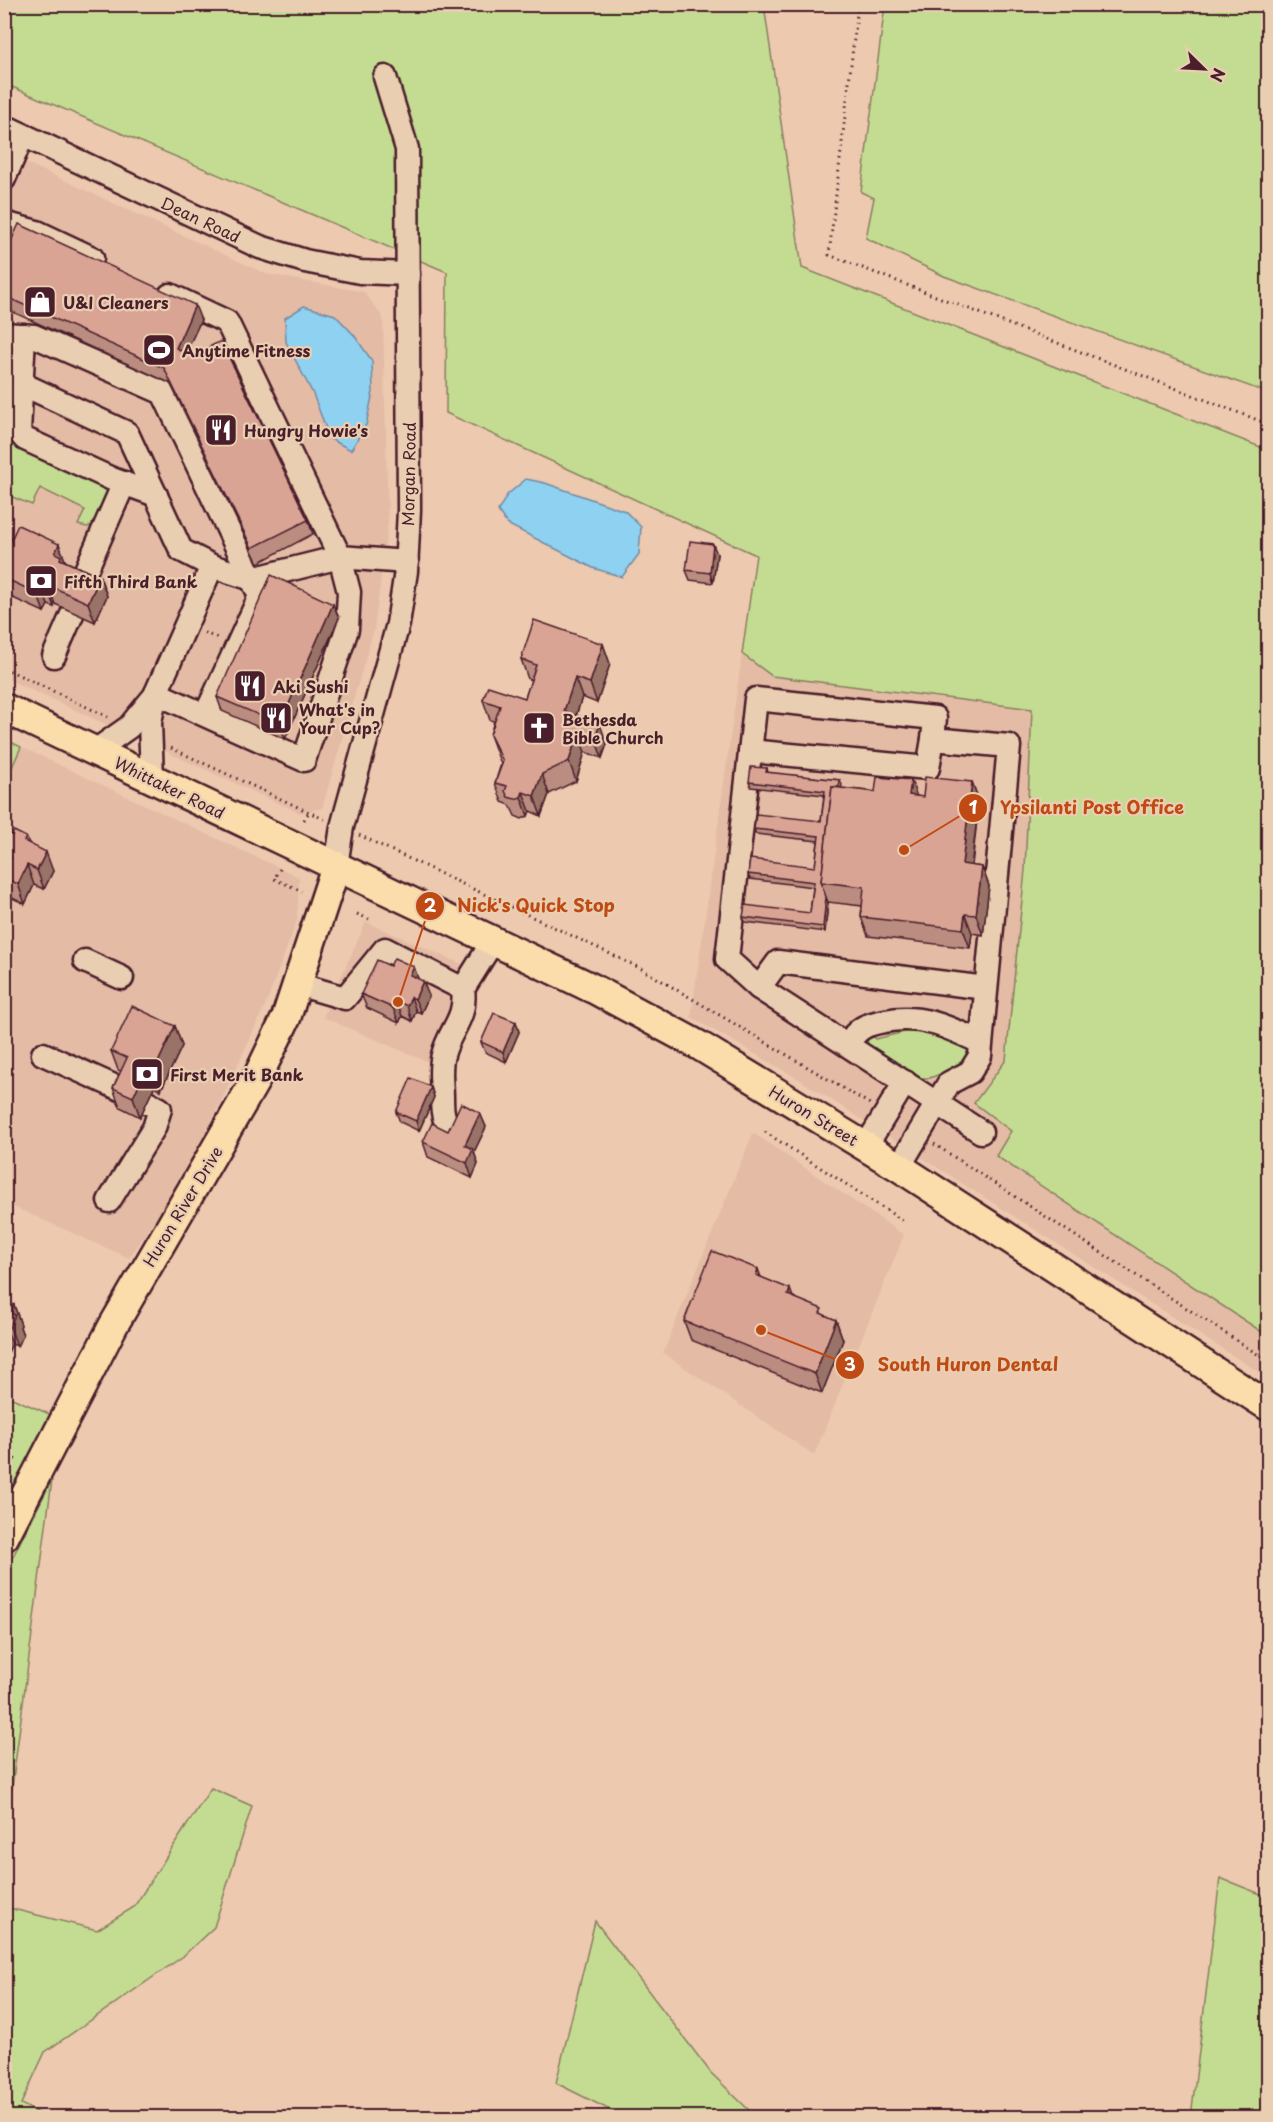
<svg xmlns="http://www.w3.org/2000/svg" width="1273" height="2122" font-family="'Playpen Sans',sans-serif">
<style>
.built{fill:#e4bba5}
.green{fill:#c4dc92;stroke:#877e5e;stroke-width:1.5}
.water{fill:#8fd1f1;stroke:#738aa2;stroke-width:1.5}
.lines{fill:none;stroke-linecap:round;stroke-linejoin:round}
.minor-casing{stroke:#4a1f2b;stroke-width:27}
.major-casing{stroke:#4a1f2b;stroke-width:33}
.path{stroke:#4a1f2b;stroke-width:3;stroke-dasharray:1.5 4.5;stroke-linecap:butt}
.minor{stroke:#e9ceb1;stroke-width:22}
.major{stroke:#faddab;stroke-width:28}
.wall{fill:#bb8d80;stroke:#4a1f2b;stroke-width:1.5}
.shaded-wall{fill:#997368;stroke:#4a1f2b;stroke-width:1.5}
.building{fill:#daa495;stroke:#4a1f2b;stroke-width:1.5}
.labels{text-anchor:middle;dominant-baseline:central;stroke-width:4.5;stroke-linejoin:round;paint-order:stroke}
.street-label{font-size:16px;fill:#4a1f2b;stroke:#e9ceb1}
.poi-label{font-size:16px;font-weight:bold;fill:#4a1f2b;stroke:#e9ceb1;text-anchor:start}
.leader{fill:none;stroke:#c04a14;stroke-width:2}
.callout-dot{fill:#c04a14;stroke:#e9ceb1;stroke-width:2}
.mark-label{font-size:18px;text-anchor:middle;font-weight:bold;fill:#fff}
.callout-label{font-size:18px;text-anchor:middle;font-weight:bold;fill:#c04a14;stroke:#e9ceb1;stroke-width:4.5;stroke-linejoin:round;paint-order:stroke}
</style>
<rect width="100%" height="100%" fill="#edc9af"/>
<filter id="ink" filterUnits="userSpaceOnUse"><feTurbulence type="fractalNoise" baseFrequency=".0167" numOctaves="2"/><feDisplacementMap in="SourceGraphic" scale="12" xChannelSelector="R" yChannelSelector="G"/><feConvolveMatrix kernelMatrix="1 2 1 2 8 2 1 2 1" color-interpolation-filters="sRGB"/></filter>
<g filter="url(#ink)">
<!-- built -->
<g class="built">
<polygon points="5,153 266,274 364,292 383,318 388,523 374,629 322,808 300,813 5,678"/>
<polygon points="1268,450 1268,1378 797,1078 691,1017 756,556"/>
<polygon points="21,747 299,877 297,921 267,1001 190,1169 129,1258 5,1203 4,782"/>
<polygon points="366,922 486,975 444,1069 323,1017"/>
<polygon points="753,1133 904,1235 814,1455 663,1353"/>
</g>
<!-- green -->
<g class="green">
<polygon points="4,5 764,5 802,268 1268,450 1268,1336 996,1156 1011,1131 974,1103 1006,1060 1025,870 1032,709 772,676 742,654 756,555 446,413 447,272 5,84"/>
<polygon points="885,5 1268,5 1268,393 944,276 866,238 874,198 861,192"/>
<polygon points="4,349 11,354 12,364 10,429 106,486 109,495 94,525 87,527 78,525 85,510 40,488 32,505 5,494"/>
<polygon points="5,739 21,747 5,783"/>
<polygon points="925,1024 973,1048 970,1062 930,1078 921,1078 867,1045 869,1033 876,1039 909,1031 922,1031"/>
<polygon points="5,1395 59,1418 5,1519"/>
<polygon points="52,1480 5,1841 5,1572"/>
<polygon points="211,1788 252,1806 214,1927 182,1957 45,2052 21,2104 45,2117 5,2117 5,1907 97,1930 134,1907"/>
<polygon points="1220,1878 1268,1897 1268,2117 1191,2117"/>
<polygon points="595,1921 711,2073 756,2117 624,2117 556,2083"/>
</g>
<!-- water -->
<g class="water">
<polygon points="304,306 335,315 354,335 372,361 373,392 366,425 351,450 330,439 313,394 286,342 285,318"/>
<polygon points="526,479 545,483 625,511 641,527 639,554 622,577 593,568 507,524 498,511 507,495"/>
</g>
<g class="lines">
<defs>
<g id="minor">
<polyline points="4,126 260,247 305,261 360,272 408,274"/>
<polyline points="4,179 23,135"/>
<polyline points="4,223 37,232 92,258"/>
<polyline points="170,295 227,322 340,557 349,592 347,629 304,760 156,693 212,566"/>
<polyline points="4,334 34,336 163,393 260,596 206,714"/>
<polyline points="24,335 19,432 25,439 112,479 156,495"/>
<polyline points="20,383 127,433 181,550 212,566 252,579 340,557 407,562"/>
<polyline points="80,584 124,483"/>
<polyline points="54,656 73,612"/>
<polyline points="95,751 129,727 152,699"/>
<polyline points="750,751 928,768 933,739"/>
<polyline points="152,778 150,722 156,693"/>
<polyline points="336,866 342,827 398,624 406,571 409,510 407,149 385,77"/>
<polyline points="85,961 122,978"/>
<polyline points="297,984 345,998 385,949 463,989 493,941"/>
<polyline points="759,988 727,959 756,699 935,718 933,739 1009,746 980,1056 970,1072 949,1083 899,1167"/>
<path d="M848 1045C856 1028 867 1024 885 1021 921 1014 948 1027 980 1042"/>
<polyline points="43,1054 127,1092"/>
<polyline points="981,1132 759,988 778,962 986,988"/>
<path d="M457 1133C443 1122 442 1115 442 1097 442 1083 439 1069 443 1055 450 1028 467 1019 463 989"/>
<polyline points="866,1146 905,1082"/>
<polyline points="109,1201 154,1128 160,1109 147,1102"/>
</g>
<g id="major">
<polyline points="4,708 594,989 700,1046 899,1167 1268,1406"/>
<polyline points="4,1537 113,1326 259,1074 286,1018 336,866"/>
</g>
</defs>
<!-- minor casing -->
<use href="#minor" class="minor-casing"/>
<!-- major casing -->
<use href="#major" class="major-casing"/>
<!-- path -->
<g class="path">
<polyline points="858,4 829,255 1268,424"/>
<polyline points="204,633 220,639"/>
<polyline points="4,668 108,717"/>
<polyline points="171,748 326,820"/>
<polyline points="304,820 309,812"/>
<polyline points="359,835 640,968 870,1104"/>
<polyline points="280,869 274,879 302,891"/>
<polyline points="357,914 369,919"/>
<polyline points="765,1132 903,1221"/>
<polyline points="934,1144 1268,1361"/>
<polyline points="4,1453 18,1461"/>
</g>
<!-- minor -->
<use href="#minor" class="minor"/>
<!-- major -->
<use href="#major" class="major"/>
</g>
<!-- wall -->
<g class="wall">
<polygon points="4,256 201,320 185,353 308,520 313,534 258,563 170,383 4,308"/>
<polygon points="59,544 65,561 100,577 107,596 95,622 55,604 54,607 48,605 44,612 4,594 4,555"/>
<polygon points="717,554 713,583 690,580 686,570"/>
<polygon points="339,618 285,739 222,711 217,697"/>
<polygon points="603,644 610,664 597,703 582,697 576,716 607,744 602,758 585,752 576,781 549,794 541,816 530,811 528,816 522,819 515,816 510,805 502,802 495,783 501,764 497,754 490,735 494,721 490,720 483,700 525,698 531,680 528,679 521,659"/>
<polygon points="767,768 768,773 840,780 842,785 841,788 923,797 972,782 979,801 972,866 982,867 989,886 983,935 972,933 970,948 868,936 861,917 862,906 828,902 825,932 745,922 743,917 810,913 813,887 750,879 748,874 815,867 818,841 756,834 754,829 821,821 824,795 751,787 749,782"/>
<polygon points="4,832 12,835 26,837 29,843 53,871 44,889 34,885 25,904 10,897 4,883"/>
<polygon points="390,966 414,967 418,979 429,996 421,1013 416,1011 412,1021 402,1016 399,1023 367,1008 361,994"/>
<polygon points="516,1022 519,1032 506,1062 485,1052 481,1042"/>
<polygon points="175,1026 182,1046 161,1090 154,1087 140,1117 120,1107 113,1088 121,1071 118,1070 111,1051"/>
<polygon points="431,1087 434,1097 419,1131 400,1122 396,1112"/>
<polygon points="480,1113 486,1127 474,1152 478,1164 472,1178 428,1157 423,1142 448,1131"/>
<polygon points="761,1278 824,1315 836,1320 843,1340 822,1393 691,1340 684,1321"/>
<polygon points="4,1301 14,1305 21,1325 20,1327 23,1335 17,1346 12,1344 8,1352 4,1350"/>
</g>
<!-- shaded-wall -->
<g class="shaded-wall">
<polygon points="195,305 201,320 181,363 176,348"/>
<polygon points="59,544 66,563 62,572 55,553"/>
<polygon points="713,544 717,554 713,583 710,573"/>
<polygon points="100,577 107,596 95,622 88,603"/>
<polygon points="41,585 48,605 44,612 37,593"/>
<polygon points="48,585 55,604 54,607 47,588"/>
<polygon points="333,604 339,618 285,739 280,724"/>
<polygon points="603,644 610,664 597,703 590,683"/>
<polygon points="575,678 582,697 571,731 564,711"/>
<polygon points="600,724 607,744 602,758 595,738"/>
<polygon points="578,733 585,752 576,781 569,761"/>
<polygon points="542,774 549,794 541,816 534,796"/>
<polygon points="911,780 918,800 909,795"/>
<polygon points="972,782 979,801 969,884 962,864"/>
<polygon points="523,792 530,811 528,816 521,797"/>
<polygon points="46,852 53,871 44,889 37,870"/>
<polygon points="27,865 34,885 25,904 18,884"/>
<polygon points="982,867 989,886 983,935 976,915"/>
<polygon points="826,897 828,902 825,932 823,927"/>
<polygon points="965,914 972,933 970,948 963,929"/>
<polygon points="414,967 419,981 410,975"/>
<polygon points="423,981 429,996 421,1013 415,999"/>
<polygon points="411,997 416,1011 412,1021 407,1006"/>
<polygon points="397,1001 402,1016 399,1023 393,1008"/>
<polygon points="516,1022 519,1032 506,1062 503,1052"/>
<polygon points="175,1026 182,1046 161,1090 154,1071"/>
<polygon points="147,1067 154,1087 140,1117 133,1097"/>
<polygon points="431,1087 434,1097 419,1131 416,1121"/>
<polygon points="480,1113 486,1127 474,1152 478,1164 472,1178 467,1163 465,1145"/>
<polygon points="758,1269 765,1288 756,1275"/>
<polygon points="790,1289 797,1308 788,1295"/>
<polygon points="14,1305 21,1325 20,1327 23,1335 17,1346 10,1327 10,1313"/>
<polygon points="836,1320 843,1340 822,1393 815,1374"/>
<polygon points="5,1325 12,1344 8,1352 4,1341"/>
</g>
<!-- building -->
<g class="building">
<polygon points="19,224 195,305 176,348 191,356 221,341 308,520 252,548 164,368 4,296 4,256"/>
<polygon points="18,525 59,544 55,553 61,556 60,559 100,577 88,603 48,585 47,588 41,585 37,593 4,578 4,555"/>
<polygon points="690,541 713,544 710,573 686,570"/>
<polygon points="271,575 333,604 280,724 217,697"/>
<polygon points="534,620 603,644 590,683 575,678 564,711 600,724 595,738 578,733 569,761 542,774 534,796 523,792 521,797 515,799 508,797 505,791 507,786 495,783 503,761 490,735 500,706 483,700 488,686 525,698 536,665 521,659"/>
<polygon points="751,767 767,768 766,772 840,780 839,787 832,787 821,882 826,897 823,927 743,917 745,905 810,913 814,882 748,874 750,859 815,867 819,836 754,829 756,814 821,821 825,791 749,782"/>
<polygon points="877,777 911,780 909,795 923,797 925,777 972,782 962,864 982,867 976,915 965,914 963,929 861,917 864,887 821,882 832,787 875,792"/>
<polygon points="14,831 26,837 24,841 46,852 37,870 27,865 18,884 4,878 4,873 11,858 4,855 4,832 12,835"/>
<polygon points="394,958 414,967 410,975 423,981 415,999 411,997 407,1006 397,1001 393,1008 361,994 377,960 390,966"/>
<polygon points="132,1006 175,1026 154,1071 147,1067 133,1097 113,1088 127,1058 111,1051"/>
<polygon points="494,1013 516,1022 503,1052 481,1042"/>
<polygon points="411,1078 431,1087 416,1121 396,1112"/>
<polygon points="461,1103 480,1113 465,1145 473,1149 467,1163 423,1142 432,1123 448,1131"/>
<polygon points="712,1251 758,1269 756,1275 790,1289 788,1295 822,1309 820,1313 836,1320 815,1374 684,1321"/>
<polygon points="4,1301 14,1305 10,1313 15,1315 10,1327 5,1325 4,1326"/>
</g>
</g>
<!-- icons -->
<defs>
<symbol id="shop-square" viewBox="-11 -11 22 22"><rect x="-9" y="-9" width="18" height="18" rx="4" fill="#4a1f2b" stroke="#e9ceb1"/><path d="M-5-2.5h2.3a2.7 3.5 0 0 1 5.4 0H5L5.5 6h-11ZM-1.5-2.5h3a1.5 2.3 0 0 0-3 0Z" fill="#fff"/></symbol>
<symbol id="stadium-square" viewBox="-11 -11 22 22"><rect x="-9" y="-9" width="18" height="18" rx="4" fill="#4a1f2b" stroke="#e9ceb1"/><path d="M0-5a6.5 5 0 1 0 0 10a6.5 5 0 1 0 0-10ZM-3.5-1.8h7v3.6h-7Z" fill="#fff"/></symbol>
<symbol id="restaurant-square" viewBox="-11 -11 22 22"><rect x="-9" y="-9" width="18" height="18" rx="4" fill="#4a1f2b" stroke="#e9ceb1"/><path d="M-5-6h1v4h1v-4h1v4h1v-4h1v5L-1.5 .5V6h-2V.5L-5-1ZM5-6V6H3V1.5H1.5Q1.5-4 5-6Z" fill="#fff"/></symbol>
<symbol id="bank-square" viewBox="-11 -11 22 22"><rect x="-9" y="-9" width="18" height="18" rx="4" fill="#4a1f2b" stroke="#e9ceb1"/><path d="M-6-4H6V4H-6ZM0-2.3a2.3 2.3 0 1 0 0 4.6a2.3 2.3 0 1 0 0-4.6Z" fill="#fff"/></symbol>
<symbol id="church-square" viewBox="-11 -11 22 22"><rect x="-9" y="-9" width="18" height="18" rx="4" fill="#4a1f2b" stroke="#e9ceb1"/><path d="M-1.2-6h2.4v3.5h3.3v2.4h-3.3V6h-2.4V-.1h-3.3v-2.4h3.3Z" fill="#fff"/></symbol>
</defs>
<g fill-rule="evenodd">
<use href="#shop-square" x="21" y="283" width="38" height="38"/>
<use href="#stadium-square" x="140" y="331" width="38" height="38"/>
<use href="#restaurant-square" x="202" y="411" width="38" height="38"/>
<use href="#bank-square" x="22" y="562" width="38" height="38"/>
<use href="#restaurant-square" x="231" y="667" width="38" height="38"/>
<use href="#restaurant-square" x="257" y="699" width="38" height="38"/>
<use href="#church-square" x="520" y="709" width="38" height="38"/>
<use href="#bank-square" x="128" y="1055" width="38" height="38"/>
</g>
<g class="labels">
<!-- street labels -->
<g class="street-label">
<text transform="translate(201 219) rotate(25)">Dean Road</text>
<text transform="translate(408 474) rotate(-89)">Morgan Road</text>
<text transform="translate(170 787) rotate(26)">Whittaker Road</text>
<text transform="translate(814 1115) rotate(31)">Huron Street</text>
<text transform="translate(182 1206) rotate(-59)">Huron River Drive</text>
</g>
<!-- poi labels -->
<g class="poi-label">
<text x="63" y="302">U&amp;I Cleaners</text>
<text x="182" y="350">Anytime Fitness</text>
<text x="244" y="430">Hungry Howie's</text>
<text x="64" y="581">Fifth Third Bank</text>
<text x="273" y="686">Aki Sushi</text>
<text x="299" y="709">What's in<tspan x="299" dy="18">Your Cup?</tspan></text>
<text x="562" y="719">Bethesda<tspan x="562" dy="18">Bible Church</tspan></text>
<text x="170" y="1074">First Merit Bank</text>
</g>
</g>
<!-- callouts -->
<path class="leader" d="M904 850L973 808M398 1002L430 906M761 1330L850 1365"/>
<g class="callout-dot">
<circle cx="904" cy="850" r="6"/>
<circle cx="398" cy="1002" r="6"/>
<circle cx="761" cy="1330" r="6"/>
<circle cx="973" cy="808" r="15"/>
<circle cx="430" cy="906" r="15"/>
<circle cx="850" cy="1365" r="15"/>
</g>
<g class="mark-label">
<text x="973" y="814">1</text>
<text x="430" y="912">2</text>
<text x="850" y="1371">3</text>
</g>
<g class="callout-label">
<text x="1092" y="814">Ypsilanti Post Office</text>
<text x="536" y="912">Nick's Quick Stop</text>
<text x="968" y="1371">South Huron Dental</text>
</g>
<!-- margin -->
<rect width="1273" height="2122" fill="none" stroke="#e9ceb1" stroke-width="24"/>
<rect x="12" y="12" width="1249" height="2098" fill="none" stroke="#4a1f2b" stroke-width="2" filter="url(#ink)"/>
<!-- north arrow -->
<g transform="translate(1204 69) rotate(114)" stroke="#e9ceb1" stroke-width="4.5" paint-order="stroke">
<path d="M0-4.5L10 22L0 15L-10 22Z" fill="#4a1f2b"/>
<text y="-9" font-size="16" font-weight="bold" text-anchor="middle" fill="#4a1f2b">N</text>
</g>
</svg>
